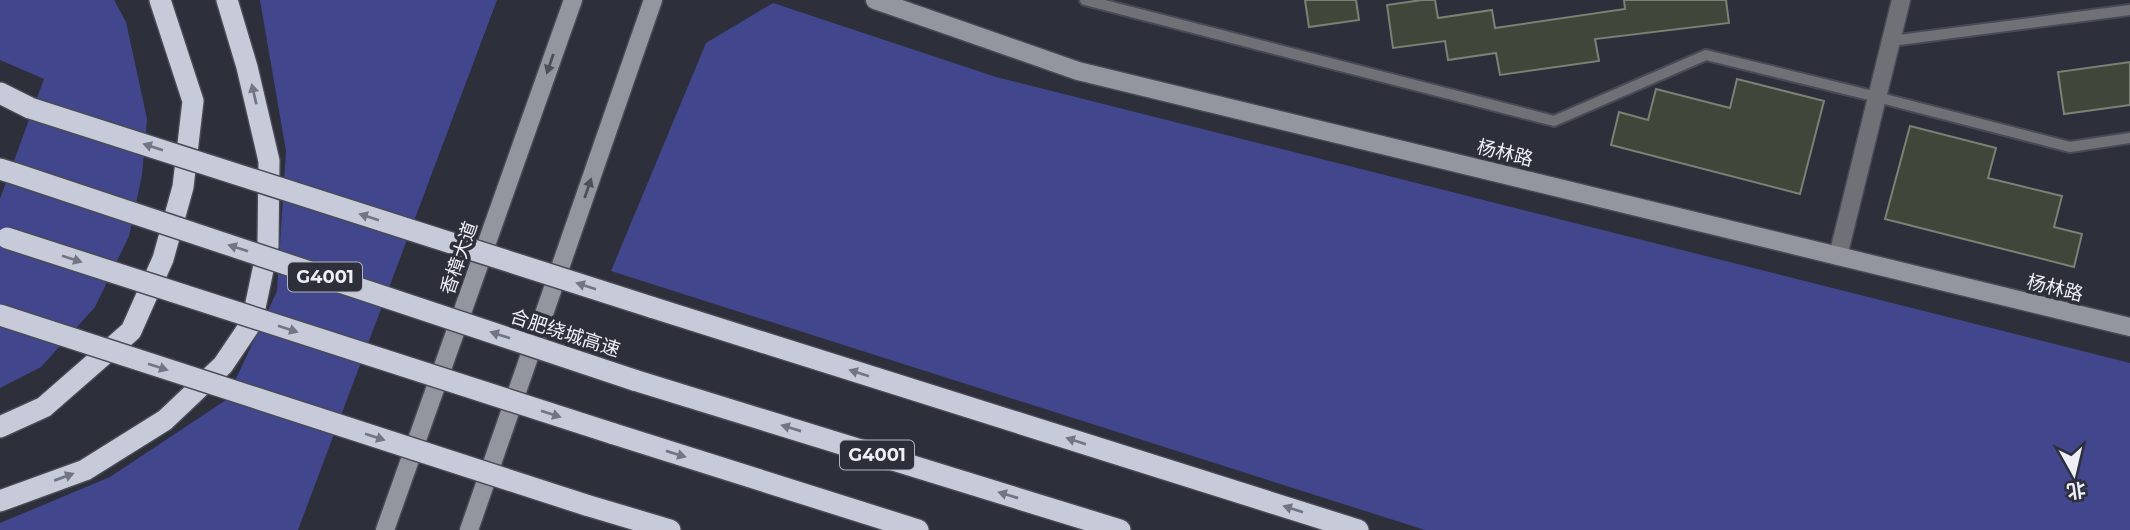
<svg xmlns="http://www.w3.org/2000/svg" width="2130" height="530" font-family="Montserrat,'Noto Sans SC',sans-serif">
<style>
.green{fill:#42478d}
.building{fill:#41463a;stroke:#7b8174;stroke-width:2}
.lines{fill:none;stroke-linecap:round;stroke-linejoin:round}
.lane-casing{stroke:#484a55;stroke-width:14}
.street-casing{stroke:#484a55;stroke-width:21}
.secondary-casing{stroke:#484a55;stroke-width:21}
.highway-casing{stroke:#484a55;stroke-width:24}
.lane{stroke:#6f7177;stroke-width:10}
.street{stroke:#6f7177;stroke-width:18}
.secondary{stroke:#93959f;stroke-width:18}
.highway{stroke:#c7cad9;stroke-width:21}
.highway-bridge-casing{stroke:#484a55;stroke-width:24;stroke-linecap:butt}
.highway-bridge{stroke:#c7cad9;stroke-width:21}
.oneway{fill:#4c4e59}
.oneway2{fill:#727582}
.labels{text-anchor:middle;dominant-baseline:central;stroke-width:7;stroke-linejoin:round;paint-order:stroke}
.shield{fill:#2d2f3b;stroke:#b3b5be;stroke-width:2}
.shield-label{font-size:18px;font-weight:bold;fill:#edeef6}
.street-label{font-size:19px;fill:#edeef6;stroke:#2d2f3b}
</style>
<rect width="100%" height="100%" fill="#2d2f3b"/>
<!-- green -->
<g class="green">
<polygon points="0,0 114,0 126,22 147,119 142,175 129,236 95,307 41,367 0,388 0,199 44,79 0,60"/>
<polygon points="260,0 497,0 298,530 0,530 0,523 110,477 226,400 277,291 286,151"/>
<polygon points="773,3 996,77 2130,363 2130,530 1425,530 611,271 706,43"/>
</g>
<!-- building -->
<g class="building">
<polygon points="1305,0 1356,0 1359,20 1309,27"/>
<polygon points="1422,0 1435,0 1438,18 1492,10 1495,28 1625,9 1624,0 1726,0 1729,23 1595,39 1599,61 1500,75 1496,53 1448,60 1445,41 1393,48 1387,5"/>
<polygon points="2130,62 2130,105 2064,114 2058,72"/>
<polygon points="1737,79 1824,101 1800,194 1611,145 1619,112 1648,120 1656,89 1730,108"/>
<polygon points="1910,126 1996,148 1988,178 2062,196 2054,227 2082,234 2074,267 1885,219"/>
</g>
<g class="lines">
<defs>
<g id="lane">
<polyline points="1085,0 1554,121 1706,55 1877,97 2070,147 2130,138"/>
<polyline points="1891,41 2130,10"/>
</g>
<polyline id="street" points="1838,256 1901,0"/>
<g id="secondary">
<polyline points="875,0 1078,71 2130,327"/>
<polyline points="385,530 573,0"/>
<polyline points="469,530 653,0"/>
</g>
<g id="highway">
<polyline points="0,93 30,108"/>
<polyline points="0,169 16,174"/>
<polyline points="651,307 1358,530"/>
<polyline points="634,380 1120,530"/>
<polyline points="0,427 44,407 131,331 163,259 183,187 193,101 160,0"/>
<polyline points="611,433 918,530"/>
<polyline points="0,501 85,470 165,420 223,365 252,322 268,246 269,161 247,67 227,0"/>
<polyline points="586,505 670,530"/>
</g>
</defs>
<!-- lane casing -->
<use href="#lane" class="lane-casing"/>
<!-- street casing -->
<use href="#street" class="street-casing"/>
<!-- secondary casing -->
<use href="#secondary" class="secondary-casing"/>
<!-- highway casing -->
<use href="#highway" class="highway-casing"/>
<!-- lane -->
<use href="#lane" class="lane"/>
<!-- street -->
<use href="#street" class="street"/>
<!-- secondary -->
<use href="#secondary" class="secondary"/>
<!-- highway -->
<use href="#highway" class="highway"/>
<defs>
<g id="highway-bridge">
<polyline points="30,108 651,307"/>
<polyline points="16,174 634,380"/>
<polyline points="7,238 611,433"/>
<polyline points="0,315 586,505"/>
</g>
</defs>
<!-- highway-bridge casing -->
<use href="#highway-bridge" class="highway-bridge-casing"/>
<!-- highway-bridge -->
<use href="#highway-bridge" class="highway-bridge"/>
</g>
<!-- one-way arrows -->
<defs><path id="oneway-solid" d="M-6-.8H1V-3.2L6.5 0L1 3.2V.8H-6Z" transform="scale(1.75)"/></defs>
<g class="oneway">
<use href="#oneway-solid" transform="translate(550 64) rotate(109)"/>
<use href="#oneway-solid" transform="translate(588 188) rotate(-71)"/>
</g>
<g class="oneway2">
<use href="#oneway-solid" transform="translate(254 94) rotate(-103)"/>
<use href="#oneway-solid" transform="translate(153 147) rotate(-162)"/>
<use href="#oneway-solid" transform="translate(369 217) rotate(-162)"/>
<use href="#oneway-solid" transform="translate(238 248) rotate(-162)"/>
<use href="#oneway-solid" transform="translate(72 259) rotate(18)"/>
<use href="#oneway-solid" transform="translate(586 286) rotate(-162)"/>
<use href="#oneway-solid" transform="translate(288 329) rotate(18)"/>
<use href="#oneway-solid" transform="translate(500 335) rotate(-162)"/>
<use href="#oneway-solid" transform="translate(158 367) rotate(18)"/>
<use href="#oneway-solid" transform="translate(859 373) rotate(-162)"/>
<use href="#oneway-solid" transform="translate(551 414) rotate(18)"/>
<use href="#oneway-solid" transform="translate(791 428) rotate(-163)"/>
<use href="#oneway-solid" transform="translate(375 437) rotate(18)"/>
<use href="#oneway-solid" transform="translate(1076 441) rotate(-162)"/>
<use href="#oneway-solid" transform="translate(676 454) rotate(17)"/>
<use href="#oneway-solid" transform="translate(64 477) rotate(-20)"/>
<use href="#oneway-solid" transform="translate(1008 495) rotate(-163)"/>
<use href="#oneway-solid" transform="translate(1293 509) rotate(-162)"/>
</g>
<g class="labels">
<!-- shield labels -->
<g class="shield">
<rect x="288" y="262.5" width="74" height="29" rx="5"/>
<rect x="840" y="440.5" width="74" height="29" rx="5"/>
</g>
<g class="shield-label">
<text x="325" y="277">G4001</text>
<text x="877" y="455">G4001</text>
</g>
<!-- street labels -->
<g class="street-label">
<text transform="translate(1505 153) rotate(14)">杨林路</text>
<text transform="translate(459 258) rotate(-71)">香樟大道</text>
<text transform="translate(2055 288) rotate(14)">杨林路</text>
<text transform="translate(565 333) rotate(18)">合肥绕城高速</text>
</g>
</g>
<!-- north arrow -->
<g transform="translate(2074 474) rotate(172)" stroke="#2d2f3b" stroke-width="5" paint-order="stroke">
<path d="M0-5L12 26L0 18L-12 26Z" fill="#edeef6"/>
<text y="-10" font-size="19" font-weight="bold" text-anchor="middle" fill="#edeef6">北</text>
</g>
</svg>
